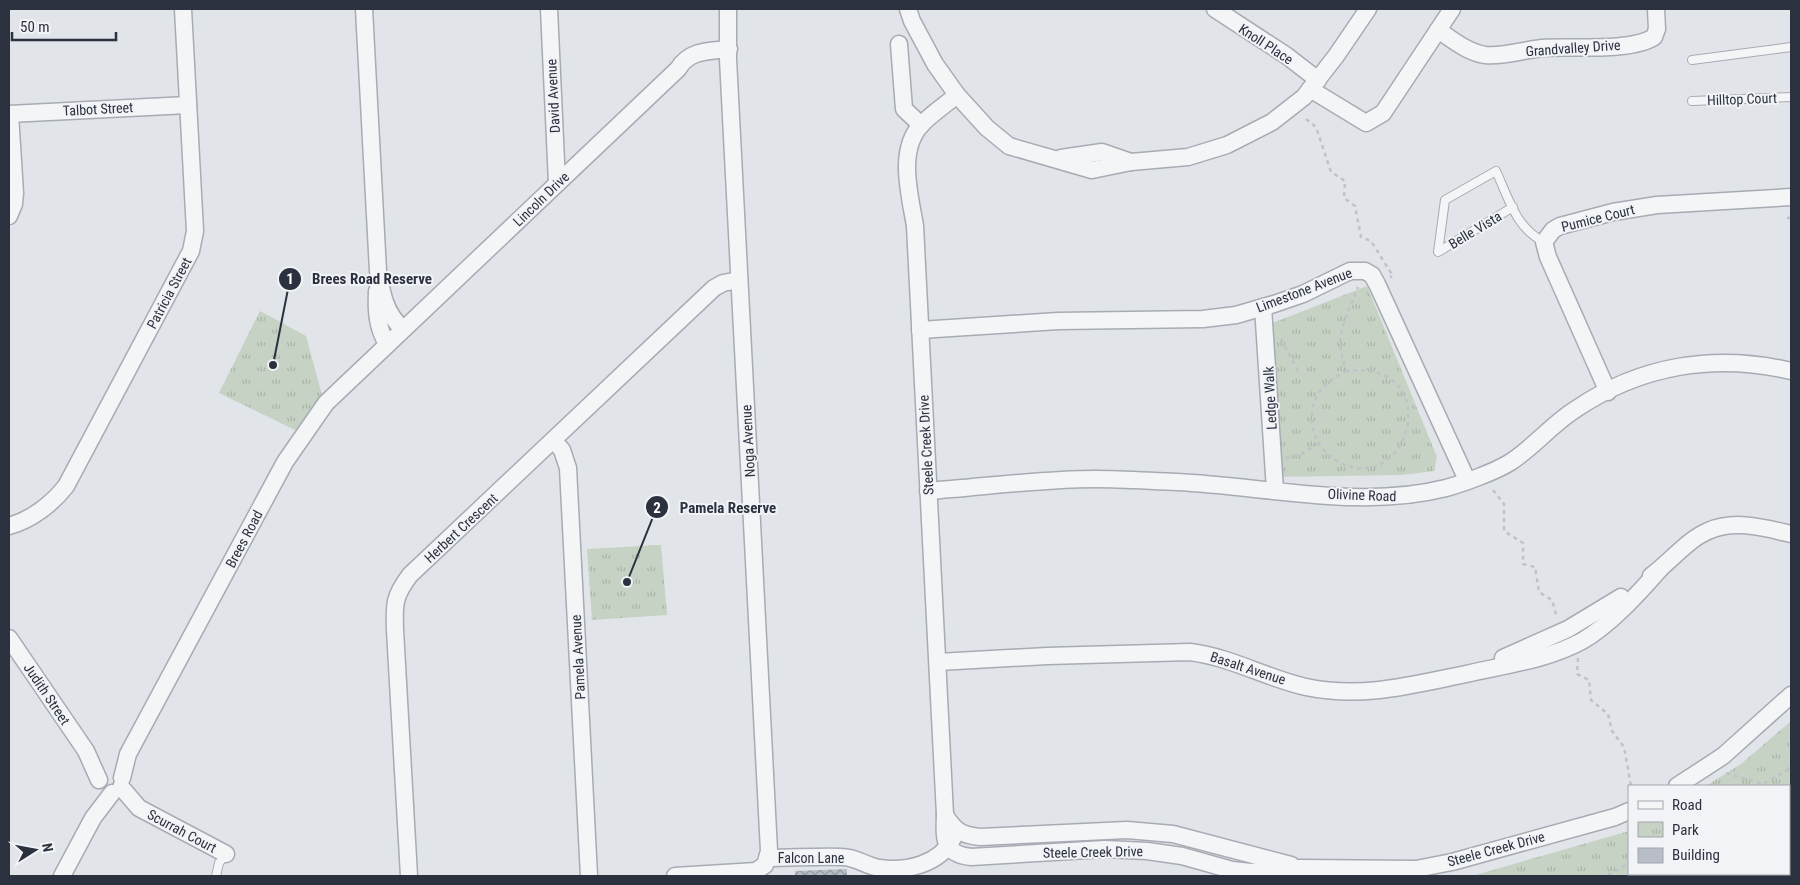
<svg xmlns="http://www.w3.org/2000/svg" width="1800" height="885" font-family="'Roboto Condensed',sans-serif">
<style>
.park{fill:url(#park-tufts)}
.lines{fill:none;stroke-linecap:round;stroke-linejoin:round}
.stream{stroke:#a0b0c5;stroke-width:4.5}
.building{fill:url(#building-cross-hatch)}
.service-casing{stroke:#a7abb3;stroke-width:10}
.minor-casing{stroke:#a7abb3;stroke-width:19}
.path{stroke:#c0c2c7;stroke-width:2.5;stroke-dasharray:4 4;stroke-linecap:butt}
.service{stroke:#f4f5f7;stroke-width:8}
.minor{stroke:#f4f5f7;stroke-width:16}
.labels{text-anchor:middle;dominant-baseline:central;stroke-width:4;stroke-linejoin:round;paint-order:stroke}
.street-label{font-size:14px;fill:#2b313f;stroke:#f1f3f6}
.leader{fill:none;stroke:#2b313f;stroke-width:2}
.callout-dot{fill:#2b313f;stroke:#f1f3f6;stroke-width:2}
.mark-label{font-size:15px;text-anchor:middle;font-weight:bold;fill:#fff}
.callout-label{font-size:15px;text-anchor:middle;font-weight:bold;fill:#2b313f;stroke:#f1f3f6;stroke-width:4;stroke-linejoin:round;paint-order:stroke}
</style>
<defs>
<pattern id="park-tufts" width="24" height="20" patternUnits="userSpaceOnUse" patternTransform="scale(1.25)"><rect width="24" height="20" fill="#c6d2c3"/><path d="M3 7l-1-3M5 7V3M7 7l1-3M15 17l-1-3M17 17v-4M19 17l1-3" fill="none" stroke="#aab5a9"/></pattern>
<pattern id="building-cross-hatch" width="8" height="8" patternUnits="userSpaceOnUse" patternTransform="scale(1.25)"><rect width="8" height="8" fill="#b9bdc5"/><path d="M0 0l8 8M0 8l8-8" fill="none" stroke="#979aa1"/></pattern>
</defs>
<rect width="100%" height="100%" fill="#e1e4e9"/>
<!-- park -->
<g class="park">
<polygon points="1367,286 1437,457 1434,471 1402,475 1272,477 1262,327"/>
<polygon points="260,311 306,336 322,395 297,431 219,393"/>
<polygon points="661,545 667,615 592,620 587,549"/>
<polygon points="1791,721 1791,876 1472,876 1629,831 1629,874 1789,874 1789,786 1706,786 1741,764"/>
</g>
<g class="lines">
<!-- stream -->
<g class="stream">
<polyline points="1789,792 1791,791"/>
<polyline points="1650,876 1654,874"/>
</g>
</g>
<!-- building -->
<polygon class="building" points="847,869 847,876 795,876 795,871"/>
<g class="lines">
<defs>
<g id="service">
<polyline points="1692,60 1791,47"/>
<polyline points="1692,101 1791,97"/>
<path d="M1513 207 1438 252 1445 200 1496 171C1509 199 1516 228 1544 242"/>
<polyline points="216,876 219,863 226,854"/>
</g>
<g id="minor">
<path d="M364 9 378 271C382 294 385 313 403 329"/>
<polyline points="549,9 557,183"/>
<polyline points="908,9 912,21 935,64 957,95 987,128 1009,146 1092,170 1131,162 1188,157 1227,145 1272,122 1304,97 1336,56 1368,9"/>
<polyline points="1215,9 1287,56 1318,80"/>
<path d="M1438 30C1453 40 1467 52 1485 55 1504 57 1523 50 1542 48 1571 46 1631 52 1654 37L1657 29 1656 9"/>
<polyline points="899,44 904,109 921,125"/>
<polyline points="1310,89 1366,123 1383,113 1452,9"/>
<path d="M957 95C945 105 931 114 921 125 897 151 910 195 915 226L945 815C944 839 943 854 971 857L1105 849 1147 851 1182 856 1232 870 1251 872 1300 868 1416 869 1452 862 1615 817 1629 811"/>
<polyline points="9,114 188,105"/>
<polyline points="1061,158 1102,152 1131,162"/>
<polyline points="9,216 14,204 15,193 10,114"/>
<path d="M377 291C376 311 377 327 387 344"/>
<polyline points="1263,307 1275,490"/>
<polyline points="920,330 1058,321 1203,319 1236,315 1274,304 1303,294 1350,271 1365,271 1372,275 1377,284 1467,480"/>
<polyline points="1608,392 1548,257 1544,242 1553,230 1560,226 1613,212 1657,205 1791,197"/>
<polyline points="554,441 562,450 568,468 589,876"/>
<path d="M928 491C984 487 1040 479 1095 479 1122 479 1150 481 1177 482 1265 486 1359 510 1446 488 1464 483 1494 472 1509 463 1533 448 1552 424 1576 409 1641 365 1715 353 1791 371"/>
<path d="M9 526C31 520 52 504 66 486L191 251 195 231 183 9"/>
<path d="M1651 576C1670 562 1687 540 1708 531 1735 519 1765 528 1791 534"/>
<polyline points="9,638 86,751 99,780"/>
<polyline points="1503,658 1568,629 1621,597"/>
<path d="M938 662 1047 656 1190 652C1231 657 1266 678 1306 687 1362 699 1412 685 1466 674 1505 665 1547 660 1582 641 1610 625 1639 593 1660 569"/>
<path d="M122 778 128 754 285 462 326 403 678 69C689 50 709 51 729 49"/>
<polyline points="1677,786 1723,756 1791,695"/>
<polyline points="121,787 139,808 226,854"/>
<path d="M945 815C955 831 961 835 980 837L1127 830 1173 834 1291 865"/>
<path d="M768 858C793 858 818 856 842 857 856 857 866 866 879 868 907 872 940 864 953 838"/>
<polyline points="62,876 93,818 112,793"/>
<path d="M409 876 395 630C394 604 394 596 410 575L714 288 723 283 739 280"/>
<polyline points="675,876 756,871 765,865 769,851 728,59 728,9"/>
</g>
</defs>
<!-- service casing -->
<use href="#service" class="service-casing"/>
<!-- minor casing -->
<use href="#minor" class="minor-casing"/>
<!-- path -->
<g class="path">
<polyline points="1306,119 1316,127 1331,172 1345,181 1344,198 1355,206 1361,237 1371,241 1393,276 1390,277"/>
<polyline points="1787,218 1791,218"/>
<polyline points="1281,339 1298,371"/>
<path d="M1347 371C1338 375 1328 381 1322 389 1305 408 1310 442 1331 457 1407 510 1451 359 1347 371 1332 337 1346 319 1358 287"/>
<polyline points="1286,458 1300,455 1319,443"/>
<polyline points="1493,490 1504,504 1504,531 1523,543 1523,564 1535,567 1539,592 1552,600 1557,618"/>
<polyline points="1578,658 1577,674 1589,680 1591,700 1608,714 1612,731 1624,747 1631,786"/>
<polyline points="1726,773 1763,784 1791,768"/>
<polyline points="1789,822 1791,820"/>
<polyline points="1600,876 1613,873 1629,863"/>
<polyline points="1713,876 1716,874"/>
</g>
<!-- service -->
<use href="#service" class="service"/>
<!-- minor -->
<use href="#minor" class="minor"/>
</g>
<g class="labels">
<!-- street labels -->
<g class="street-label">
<text transform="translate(1266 44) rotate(33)">Knoll Place</text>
<text transform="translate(1573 48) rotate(-4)">Grandvalley Drive</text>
<text transform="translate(553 96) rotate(-93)">David Avenue</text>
<text transform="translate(1742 99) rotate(-2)">Hilltop Court</text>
<text transform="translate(98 109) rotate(-3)">Talbot Street</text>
<text transform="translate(541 199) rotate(-44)">Lincoln Drive</text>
<text transform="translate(1598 218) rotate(-14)">Pumice Court</text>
<text transform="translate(1475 230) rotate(-31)">Belle Vista</text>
<text transform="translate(1304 290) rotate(-21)">Limestone Avenue</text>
<text transform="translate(169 293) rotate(-62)">Patricia Street</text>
<text transform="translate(1270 398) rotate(-93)">Ledge Walk</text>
<text transform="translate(748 441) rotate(-93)">Noga Avenue</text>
<text transform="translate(926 445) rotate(-93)">Steele Creek Drive</text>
<text transform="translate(1362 495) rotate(2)">Olivine Road</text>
<text transform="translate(461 528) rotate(-43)">Herbert Crescent</text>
<text transform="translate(244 539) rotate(-62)">Brees Road</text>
<text transform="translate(578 657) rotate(-93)">Pamela Avenue</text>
<text transform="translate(1248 668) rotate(18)">Basalt Avenue</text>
<text transform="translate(47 694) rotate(56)">Judith Street</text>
<text transform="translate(182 831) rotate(28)">Scurrah Court</text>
<text transform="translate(1496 849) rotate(-15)">Steele Creek Drive</text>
<text transform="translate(1093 852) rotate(-1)">Steele Creek Drive</text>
<text x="811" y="858">Falcon Lane</text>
</g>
</g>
<!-- callouts -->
<path class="leader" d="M273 365L290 279M627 582L657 507"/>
<g class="callout-dot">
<circle cx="273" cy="365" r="5"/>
<circle cx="627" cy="582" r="5"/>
<circle cx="290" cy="279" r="12"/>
<circle cx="657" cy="507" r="12"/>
</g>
<g class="mark-label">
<text x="290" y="284">1</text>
<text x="657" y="513">2</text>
</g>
<g class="callout-label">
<text x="372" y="284">Brees Road Reserve</text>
<text x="728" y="513">Pamela Reserve</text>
</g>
<!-- border -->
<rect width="1800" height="885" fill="none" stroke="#2b313f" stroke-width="20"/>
<!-- legend -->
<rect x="1628" y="785" width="162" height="90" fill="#f1f3f6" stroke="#a2a5ad"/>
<rect x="1638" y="801" width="25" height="8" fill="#f4f5f7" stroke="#a2a5ad"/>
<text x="1672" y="810" font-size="15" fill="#2b313f">Road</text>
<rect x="1638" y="822" width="25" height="15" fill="url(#park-tufts)" stroke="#a2a5ad"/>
<text x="1672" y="835" font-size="15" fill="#2b313f">Park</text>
<rect x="1638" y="848" width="25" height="15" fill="#b9bdc5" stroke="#a2a5ad"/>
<text x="1672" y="860" font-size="15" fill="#2b313f">Building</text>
<!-- north arrow -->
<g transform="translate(35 850) rotate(79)" stroke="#f1f3f6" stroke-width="4" paint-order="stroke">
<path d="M0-4L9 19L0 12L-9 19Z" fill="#2b313f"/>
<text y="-8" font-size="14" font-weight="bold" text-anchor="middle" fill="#2b313f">N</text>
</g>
<!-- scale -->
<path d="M12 32v8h104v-8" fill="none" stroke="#2b313f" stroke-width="2.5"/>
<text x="20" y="32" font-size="15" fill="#2b313f" stroke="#f1f3f6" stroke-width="4" paint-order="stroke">50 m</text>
</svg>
